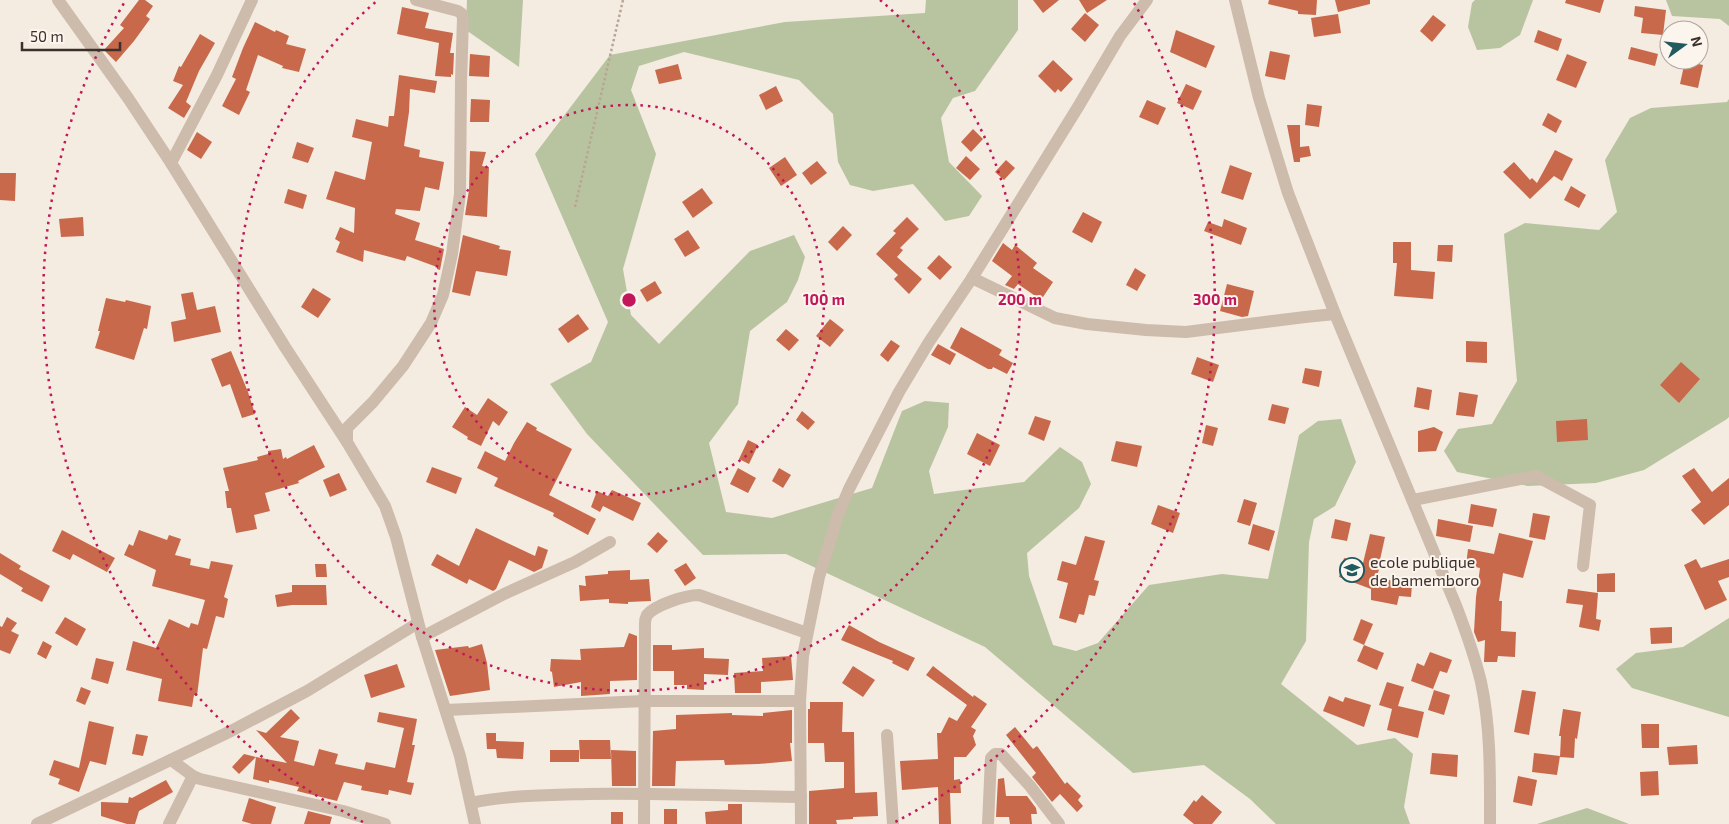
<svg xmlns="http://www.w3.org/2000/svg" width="1729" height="824" font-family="'Exo 2',sans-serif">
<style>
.green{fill:#b8c4a0}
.building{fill:#c8694b}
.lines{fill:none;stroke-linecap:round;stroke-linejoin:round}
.path{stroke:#b9a596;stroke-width:2.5;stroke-dasharray:2.5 2.5;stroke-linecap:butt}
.minor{stroke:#cdbbac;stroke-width:12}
.ring{fill:none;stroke:#c2185b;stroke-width:2.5;stroke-dasharray:2.5 5}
.labels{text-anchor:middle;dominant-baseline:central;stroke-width:4;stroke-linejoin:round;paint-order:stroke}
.poi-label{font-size:16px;fill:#3b302b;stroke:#fbf5ee;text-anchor:start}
.centre{fill:#c2185b;stroke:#fbf5ee;stroke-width:2.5}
.ring-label{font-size:15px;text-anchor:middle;font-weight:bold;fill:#c2185b;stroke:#fbf5ee;stroke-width:4;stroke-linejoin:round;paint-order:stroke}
</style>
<rect width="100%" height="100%" fill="#f4ebe1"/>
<!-- green -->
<g class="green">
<polygon points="467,0 523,0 519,67 466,30"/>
<polygon points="926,0 1018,0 1018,30 975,91 953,98 941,118 949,162 982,196 969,216 945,221 913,184 873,191 850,185 838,162 833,114 799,80 684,52 639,66 631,90 656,154 623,269 631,315 659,344 750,251 794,235 805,257 798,280 787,302 750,331 738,404 709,443 726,512 772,518 872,488 902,411 925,401 949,403 948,427 929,471 934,494 1024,482 1060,447 1082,462 1091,484 1079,508 1027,553 1029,576 1053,645 1076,651 1098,643 1149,585 1222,574 1268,579 1299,435 1318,421 1341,419 1356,462 1335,506 1314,519 1309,542 1306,641 1281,684 1357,745 1395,738 1413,754 1404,807 1410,824 1276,824 1250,799 1204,765 1133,773 985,647 786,554 703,555 587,434 550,384 591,362 608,322 535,154 610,55 785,22 925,13"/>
<polygon points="1475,0 1533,0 1520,35 1500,48 1477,50 1468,27 1472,3"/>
<polygon points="1666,0 1729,0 1729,26 1720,19 1672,16"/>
<polygon points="1729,99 1729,417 1727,419 1644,470 1596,483 1528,486 1457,472 1444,451 1458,429 1492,424 1517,381 1504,234 1525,223 1599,230 1617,212 1605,160 1630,118 1651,108 1727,102"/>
<polygon points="1729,618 1729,717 1632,688 1616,669 1636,653 1683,647"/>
<polygon points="1587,808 1629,824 1537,824"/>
</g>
<!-- building -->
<g class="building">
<polygon points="139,0 145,0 153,6 146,16 150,19 134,41 116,62 104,50 124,28 120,25"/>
<polygon points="1033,0 1059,0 1043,13"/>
<polygon points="1079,0 1107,0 1087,13"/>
<polygon points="1269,0 1317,0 1316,15 1298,14 1298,11 1268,4"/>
<polygon points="1335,0 1370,0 1370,4 1338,12"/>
<polygon points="1566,0 1604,0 1600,13 1565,3"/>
<polygon points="1635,6 1666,10 1663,35 1641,33 1643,18 1634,16"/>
<polygon points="402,7 429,13 425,28 453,33 450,53 454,53 453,75 451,74 451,77 435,76 439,43 397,34"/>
<polygon points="1085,13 1099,25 1085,42 1071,29"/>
<polygon points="1338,14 1341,33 1314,37 1311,18"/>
<polygon points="1433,15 1446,25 1432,42 1420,31"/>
<polygon points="255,22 275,32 276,30 289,36 286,44 306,49 299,72 282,68 283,66 258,55 246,90 250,92 239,115 222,106 236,79 232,77 243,48"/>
<polygon points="1176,30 1215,46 1206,68 1170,52"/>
<polygon points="1538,30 1562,39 1558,51 1534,42"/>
<polygon points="200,34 215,43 199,71 186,102 191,106 184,118 168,108 183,85 173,81 179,66 181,67"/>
<polygon points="1631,47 1658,54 1655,66 1628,59"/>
<polygon points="1270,51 1290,55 1285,80 1265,76"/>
<polygon points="470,54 490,56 489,77 469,76"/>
<polygon points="1567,54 1587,62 1576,88 1556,80"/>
<polygon points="1053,60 1073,79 1061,92 1058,89 1055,93 1038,76"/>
<polygon points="1685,61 1703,65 1698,88 1680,84"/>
<polygon points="678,64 682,79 659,84 655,70"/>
<polygon points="399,75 437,81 435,93 410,89 409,112 404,146 420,150 419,157 444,162 439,190 425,187 420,211 396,209 395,214 420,223 415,240 444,249 440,270 437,269 437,267 407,256 405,261 364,250 363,262 336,252 340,242 335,239 340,227 354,233 355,208 326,199 335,171 365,180 372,142 352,137 356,119 388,127 389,116 394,116"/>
<polygon points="1186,84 1202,91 1193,110 1177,103"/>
<polygon points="776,86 783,101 766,110 759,95"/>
<polygon points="471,99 490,100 489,122 470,122"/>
<polygon points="1147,100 1166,108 1158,125 1139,117"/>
<polygon points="1307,104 1322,106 1319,127 1305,125"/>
<polygon points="1548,113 1562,121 1556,133 1542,125"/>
<polygon points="1287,125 1300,125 1300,147 1309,146 1311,156 1300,158 1300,162 1294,162"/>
<polygon points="973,129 983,139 971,152 961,142"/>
<polygon points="197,132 212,142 201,159 187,150"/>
<polygon points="297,142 314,148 308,163 292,158"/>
<polygon points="1555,150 1573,159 1562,181 1554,176 1530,199 1503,172 1514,162 1530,180 1532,178 1537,183"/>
<polygon points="470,151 486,152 482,166 489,167 487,217 465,215 469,190"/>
<polygon points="966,156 980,169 970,180 956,168"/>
<polygon points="785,157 797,175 781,186 769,168"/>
<polygon points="1006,160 1015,168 1004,180 995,172"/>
<polygon points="817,161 827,173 811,185 802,173"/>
<polygon points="1230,165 1252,173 1243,200 1221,193"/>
<polygon points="0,173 16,173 15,201 0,200"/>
<polygon points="1571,186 1586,195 1579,208 1564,200"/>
<polygon points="702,188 713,203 693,218 682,202"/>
<polygon points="288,189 307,195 303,209 284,203"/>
<polygon points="1083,212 1102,222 1092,243 1072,232"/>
<polygon points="83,217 84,236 61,237 59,219"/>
<polygon points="907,217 919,229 900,248 903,250 897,257 922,279 909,294 894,279 898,275 876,254 896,233 893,231"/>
<polygon points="1224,219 1247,228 1241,245 1204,231 1208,222 1222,227"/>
<polygon points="843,226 852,235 837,251 828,242"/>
<polygon points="688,230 700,248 685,257 674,239"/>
<polygon points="463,235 500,246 499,249 511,251 507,276 476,271 470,296 452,292"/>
<polygon points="1393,242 1411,242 1411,270 1435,272 1433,299 1394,296 1397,263 1393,263"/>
<polygon points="1003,243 1012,250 1015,245 1037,263 1033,268 1053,282 1041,300 1018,284 1014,289 1005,285 1012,276 992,261"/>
<polygon points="1438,245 1453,245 1452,262 1437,261"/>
<polygon points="939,255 952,267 940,280 927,268"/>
<polygon points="1135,268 1146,275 1137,291 1126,285"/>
<polygon points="655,281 662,293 647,302 640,290"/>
<polygon points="1227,284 1254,291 1248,316 1242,317 1220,311"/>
<polygon points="313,288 331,299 318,318 301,307"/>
<polygon points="193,292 197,310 215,306 221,332 174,342 171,322 186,319 181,294"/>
<polygon points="106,298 125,302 126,300 151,306 147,329 144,328 134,360 95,348 100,331 98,331"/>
<polygon points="578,314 589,329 568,343 558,329"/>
<polygon points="830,319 844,330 830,347 816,336"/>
<polygon points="961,327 1002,350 999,355 1013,363 1007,374 993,367 992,369 988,369 950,348"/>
<polygon points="786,329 799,340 789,351 776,340"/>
<polygon points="891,340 900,346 888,362 880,355"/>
<polygon points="1466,341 1487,342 1487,363 1466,362"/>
<polygon points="938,344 956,354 950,365 931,355"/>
<polygon points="231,351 248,392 255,414 242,418 230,384 222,387 211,359"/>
<polygon points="1197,357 1219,365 1213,382 1191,374"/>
<polygon points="1681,362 1700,379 1679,403 1660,385"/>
<polygon points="1305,368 1322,371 1319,387 1302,383"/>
<polygon points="1417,387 1432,390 1429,410 1414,407"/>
<polygon points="1459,392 1478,395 1474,417 1456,415"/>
<polygon points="488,398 508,412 499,426 493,421 481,446 467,439 468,437 452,427 465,407 477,415"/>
<polygon points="1272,404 1289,408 1285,424 1268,420"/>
<polygon points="802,411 815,422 808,430 796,420"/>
<polygon points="1035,416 1051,421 1044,441 1028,434"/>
<polygon points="1587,419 1588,440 1557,442 1556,421"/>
<polygon points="527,422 537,428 536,430 572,449 549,495 596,519 588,535 553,516 554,513 494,486 498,478 477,468 485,451 505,461 514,443"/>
<polygon points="1206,425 1218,428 1213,446 1202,443"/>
<polygon points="1434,427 1443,432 1436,451 1418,452 1418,431"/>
<polygon points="977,433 1000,445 990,466 967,454"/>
<polygon points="748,440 758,445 749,464 739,459"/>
<polygon points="1116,441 1142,446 1137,467 1111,461"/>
<polygon points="314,445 325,467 298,481 299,483 265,493 270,511 254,515 257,529 236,533 231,508 227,508 225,491 229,491 223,468 258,460 257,457 268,454 268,451 281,449 283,459 286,457 287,459"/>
<polygon points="432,467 462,478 456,494 426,482"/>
<polygon points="738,468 756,478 748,493 730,484"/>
<polygon points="779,468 791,475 783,488 772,481"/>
<polygon points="1694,468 1712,492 1729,478 1729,505 1704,525 1691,510 1701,502 1682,476"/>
<polygon points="339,473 347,490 330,497 323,480"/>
<polygon points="612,490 641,503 633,521 603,506 600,512 591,507 597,491 608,496"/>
<polygon points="1244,499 1257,503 1250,526 1237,522"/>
<polygon points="1471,504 1497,509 1493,527 1468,523"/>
<polygon points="1158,505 1180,513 1173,533 1151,524"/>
<polygon points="1533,513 1550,516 1545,540 1529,537"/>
<polygon points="1335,519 1351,523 1347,541 1331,538"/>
<polygon points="1438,519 1473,526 1470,542 1436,536"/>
<polygon points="1253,524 1275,531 1269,551 1248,544"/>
<polygon points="476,528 535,556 538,546 548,550 542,568 534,572 509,560 496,589 493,591 469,579 467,584 431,565 437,554 459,566"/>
<polygon points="62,530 115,558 107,572 73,554 70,560 52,551"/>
<polygon points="139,530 167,540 169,535 181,539 175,555 191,559 190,565 209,569 211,561 233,565 224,597 228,599 224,618 216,616 207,649 203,648 197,696 194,695 192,707 158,701 162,679 126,670 133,641 156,648 169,619 189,628 191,623 198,625 205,600 152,586 156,570 124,555 129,544 133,546"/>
<polygon points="658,532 668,541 657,553 647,544"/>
<polygon points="1499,533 1533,541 1523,578 1503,573 1499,601 1502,601 1501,631 1516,632 1515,657 1498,656 1497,662 1484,662 1485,640 1478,642 1474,632 1476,597 1480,568 1466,565 1468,549 1494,554"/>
<polygon points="1370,534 1385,537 1378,569 1379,570 1376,577 1412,585 1411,597 1399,596 1397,605 1371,600 1371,589 1339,577 1344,558 1363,563"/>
<polygon points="1085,536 1105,541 1094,580 1099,581 1095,596 1089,595 1084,615 1079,614 1076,623 1059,618 1068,583 1057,580 1062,561 1076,565"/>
<polygon points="0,553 21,566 19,569 50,586 42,602 21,591 23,588 0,574"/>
<polygon points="1696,559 1701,568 1729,559 1729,577 1718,581 1727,600 1705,610 1684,565"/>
<polygon points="686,563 696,578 685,586 674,570"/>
<polygon points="315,564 326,564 327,577 316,577"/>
<polygon points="630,570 630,580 649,579 651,601 628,602 628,604 609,603 609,599 580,601 579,585 586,586 585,576 608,574 608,571"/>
<polygon points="1615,573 1615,592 1597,592 1597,574"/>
<polygon points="292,585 326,585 327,605 292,605 277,607 275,595 292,592"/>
<polygon points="1568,589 1598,593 1596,619 1601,620 1599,631 1579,627 1583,605 1566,603"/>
<polygon points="7,617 17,623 11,631 19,635 10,654 0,650 0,626 2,627"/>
<polygon points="65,617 86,629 77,646 55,633"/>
<polygon points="1361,619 1373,624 1364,645 1353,640"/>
<polygon points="849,625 879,642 915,658 908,671 892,663 893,661 841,640"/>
<polygon points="1672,627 1672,643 1651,644 1650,628"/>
<polygon points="629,633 637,636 637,680 610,681 610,694 581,696 581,682 554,687 552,672 550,671 551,659 581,660 580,649 624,647"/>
<polygon points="43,641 52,646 46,659 37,654"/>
<polygon points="482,644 487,663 490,690 450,696 435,650 468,646 469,648"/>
<polygon points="653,645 672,645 672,650 704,648 704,658 729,659 728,675 704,674 704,690 687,689 687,685 674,685 674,671 653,671"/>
<polygon points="1364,645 1384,653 1377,670 1357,661"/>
<polygon points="1430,652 1452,660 1447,673 1440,671 1433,689 1411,681 1417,663 1424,666"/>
<polygon points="791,656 793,680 761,682 761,693 735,693 734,673 763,671 762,658"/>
<polygon points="96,658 114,662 108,684 91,679"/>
<polygon points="397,664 405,687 371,698 364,675"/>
<polygon points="853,666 875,680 863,697 842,683"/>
<polygon points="933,666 973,697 974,695 987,704 971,727 976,730 973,736 976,745 966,757 954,757 954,780 960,779 961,793 950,793 951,824 939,824 938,787 902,790 900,761 938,759 937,733 941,733 949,717 957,721 967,705 926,675"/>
<polygon points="1387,682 1404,687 1398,706 1424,712 1418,738 1387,730 1392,709 1379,705"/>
<polygon points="81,687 91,691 85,705 76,701"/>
<polygon points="1434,690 1450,695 1444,715 1428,710"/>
<polygon points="1522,690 1536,692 1529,735 1514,732"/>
<polygon points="1329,696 1343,702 1345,697 1371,705 1364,727 1323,711"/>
<polygon points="810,702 843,702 842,732 854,732 855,793 877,792 878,816 853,817 853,819 836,820 837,824 809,824 809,791 844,788 844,762 825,762 824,743 808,743 808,709 810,709"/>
<polygon points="291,709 300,718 280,737 299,741 294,761 314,766 319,749 338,754 335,764 364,770 366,762 395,768 404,728 377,722 379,712 417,719 412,745 415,745 407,782 414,783 411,795 389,790 388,795 361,790 362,786 344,782 337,801 297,791 299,787 269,780 269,783 253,779 256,757 287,763 256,730 266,733"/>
<polygon points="1563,709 1581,712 1577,739 1575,738 1574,758 1560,757 1561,736 1559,736"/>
<polygon points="792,710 792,743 790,743 792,761 758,764 725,765 724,760 676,761 675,786 652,786 653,731 676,729 676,715 732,713 732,715 763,716 763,713"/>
<polygon points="89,721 114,727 106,765 90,761 79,792 58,784 60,779 49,775 54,760 79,768"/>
<polygon points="1641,724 1659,724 1659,748 1642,748"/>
<polygon points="1015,727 1033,749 1037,746 1065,784 1067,782 1081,796 1078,800 1083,806 1077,812 1060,794 1052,802 1032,777 1036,773 1006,735"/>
<polygon points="486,733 496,733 496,741 524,742 523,759 497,758 496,749 487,749"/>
<polygon points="136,734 148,736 143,756 132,754"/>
<polygon points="579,740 610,740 611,759 580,759"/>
<polygon points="1697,745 1698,764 1669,765 1667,747"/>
<rect x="550" y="750" width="29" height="12"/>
<polygon points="611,750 636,751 636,786 612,786"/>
<polygon points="1432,753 1458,755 1457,777 1430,774"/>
<polygon points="1534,753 1560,756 1557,775 1532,772"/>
<polygon points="244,754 256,757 239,774 232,767"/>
<polygon points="1658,771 1659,795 1641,796 1640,772"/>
<polygon points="1518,776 1537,780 1532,806 1513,802"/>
<polygon points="1004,778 1006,796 1027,796 1036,808 1037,814 1031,814 1032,824 1010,824 1009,817 996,817 998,779"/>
<polygon points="166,780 173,792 139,811 135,824 127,824 101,816 101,802 128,803 129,797 132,798"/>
<polygon points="1202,795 1222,812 1212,824 1194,824 1183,815 1194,800 1196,802"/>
<polygon points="249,798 276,807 271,824 252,824 242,821"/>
<polygon points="728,804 742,804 742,824 706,824 705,812 728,810"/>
<rect x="664" y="809" width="13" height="15"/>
<polygon points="308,811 332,817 330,824 304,824"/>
<rect x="611" y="812" width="12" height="12"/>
</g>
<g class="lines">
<!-- path -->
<polyline class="path" points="575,207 623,0"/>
<!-- minor -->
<g class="minor">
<polyline points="58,0 128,98 171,163 285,347 347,442 385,506 396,537 422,637 460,756 475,824"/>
<path d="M1235 0 1259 98 1288 193 1335 314 1457 608C1466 632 1475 657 1481 682 1491 728 1490 777 1490 824"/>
<polyline points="171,163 217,75 252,0"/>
<polyline points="972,278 1055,318 1087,324 1146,330 1186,332 1305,317 1335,314"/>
<polyline points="347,442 347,428 373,402 403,366 431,323 443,295 452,254 460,194 461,82 463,18 462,14 458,11 416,0"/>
<polyline points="1413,500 1536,476 1590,505 1583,566"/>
<polyline points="422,637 504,594 575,562 610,542"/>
<polyline points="446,710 644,701 800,701"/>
<polyline points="887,735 893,824"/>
<polyline points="171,760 193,776 200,779 343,811 385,824"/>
<path d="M471 803C510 795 548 795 588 794 659 793 730 796 801 797"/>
<polyline points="37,824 231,731 307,691 418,623"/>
<polyline points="169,824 193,776"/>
<path d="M644 824 645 623C645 621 646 617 647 615 655 605 686 595 699 595L807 633"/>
<polyline points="801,824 800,701 803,656 819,577 838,515 849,489 899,392 929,342 972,278 1078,107 1120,36 1147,0"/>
<polyline points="988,824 991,758 995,754 1001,754 1030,786 1059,824"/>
</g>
</g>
<!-- distance rings -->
<g class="ring">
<circle cx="629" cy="300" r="195"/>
<path d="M880 0A391 391 0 1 1 378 0"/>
<path d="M363 822A586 586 0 0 1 124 3M1134 3A586 586 0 0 1 895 822"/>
</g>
<!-- icons -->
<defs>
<symbol id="school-ring" viewBox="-11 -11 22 22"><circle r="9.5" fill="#fbf5ee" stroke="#1f5a5e" stroke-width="1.5"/><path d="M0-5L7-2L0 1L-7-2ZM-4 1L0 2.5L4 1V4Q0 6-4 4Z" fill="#1f5a5e"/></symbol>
</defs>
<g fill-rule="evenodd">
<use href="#school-ring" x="1338" y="556" width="28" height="28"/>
</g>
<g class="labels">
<!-- poi labels -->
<g class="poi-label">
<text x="1370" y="561">ecole publique<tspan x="1370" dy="18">de bamemboro</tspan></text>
</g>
</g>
<circle cx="629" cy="300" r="8" class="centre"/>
<g class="ring-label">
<text x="824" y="305">100 m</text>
<text x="1020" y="305">200 m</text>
<text x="1215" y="305">300 m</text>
</g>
<!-- north arrow -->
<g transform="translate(1684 45) rotate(75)"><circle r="24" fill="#fbf5ee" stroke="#aea6a0"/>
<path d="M0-4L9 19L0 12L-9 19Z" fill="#1f5a5e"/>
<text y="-8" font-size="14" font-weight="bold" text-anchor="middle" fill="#3b302b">N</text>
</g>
<!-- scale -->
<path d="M22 42v8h98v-8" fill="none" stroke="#3b302b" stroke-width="2.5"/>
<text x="30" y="42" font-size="15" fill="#3b302b" stroke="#fbf5ee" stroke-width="4" paint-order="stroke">50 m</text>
</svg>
